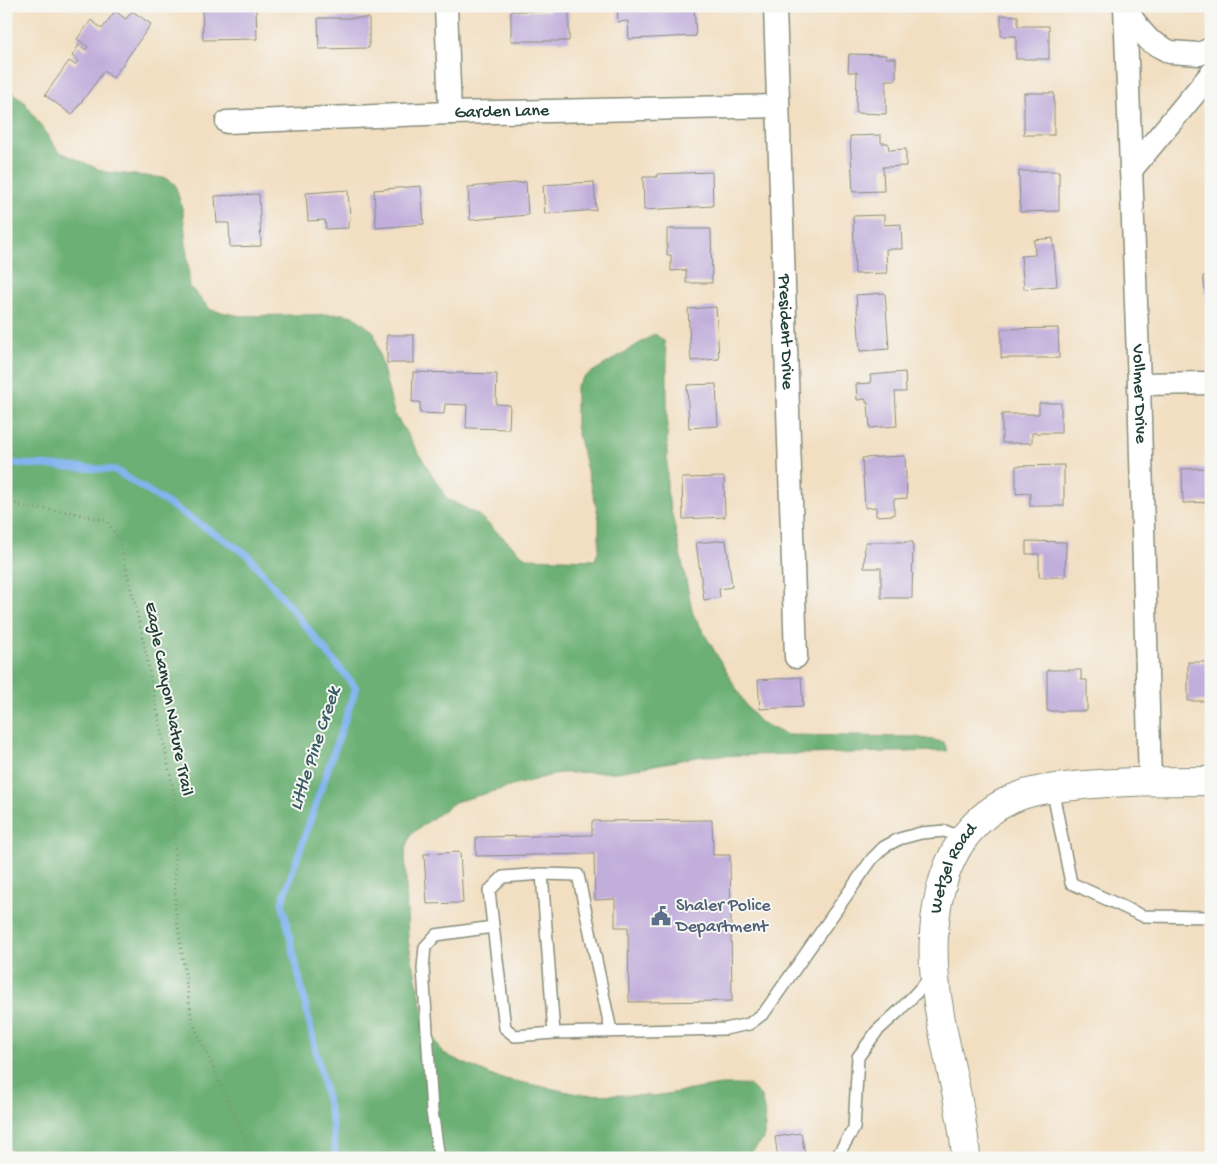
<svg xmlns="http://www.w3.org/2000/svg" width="1217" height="1164" font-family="'Gochi Hand',sans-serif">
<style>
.forest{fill:#6cb074;stroke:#467654}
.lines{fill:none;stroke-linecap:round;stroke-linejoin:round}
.stream{stroke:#83b4ef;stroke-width:7}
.building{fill:#c1aedb}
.lane-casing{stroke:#888e7b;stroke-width:14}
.street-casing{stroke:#888e7b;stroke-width:25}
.secondary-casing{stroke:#888e7b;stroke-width:30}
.path{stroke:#888e7b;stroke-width:3;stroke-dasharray:1 4;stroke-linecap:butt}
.lane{stroke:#fff;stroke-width:11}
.street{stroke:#fff;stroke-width:22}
.secondary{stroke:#fff;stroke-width:28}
.labels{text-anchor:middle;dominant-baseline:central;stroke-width:4;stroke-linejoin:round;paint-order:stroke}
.street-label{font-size:18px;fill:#1f3d34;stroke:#f6f6f2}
.service-label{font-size:18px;fill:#4e5e75;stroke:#f6f6f2;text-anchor:start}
.water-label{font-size:19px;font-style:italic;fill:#385b63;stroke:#f6f6f2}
</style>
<rect width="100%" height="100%" fill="#f6f6f2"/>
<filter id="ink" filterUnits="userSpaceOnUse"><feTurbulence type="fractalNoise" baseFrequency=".02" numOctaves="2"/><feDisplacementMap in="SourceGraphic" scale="10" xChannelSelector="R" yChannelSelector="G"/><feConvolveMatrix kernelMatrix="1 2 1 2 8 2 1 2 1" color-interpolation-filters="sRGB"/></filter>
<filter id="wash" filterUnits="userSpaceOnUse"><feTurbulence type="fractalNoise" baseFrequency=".0096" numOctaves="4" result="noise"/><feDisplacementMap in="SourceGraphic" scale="20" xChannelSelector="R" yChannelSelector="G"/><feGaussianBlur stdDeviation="1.12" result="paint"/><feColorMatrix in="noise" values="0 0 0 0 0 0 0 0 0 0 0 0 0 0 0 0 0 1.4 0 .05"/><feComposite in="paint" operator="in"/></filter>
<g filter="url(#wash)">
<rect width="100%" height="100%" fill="#f2dfc2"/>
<!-- forest -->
<polygon class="forest" points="6,86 25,103 58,151 105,172 165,178 175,184 183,212 190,287 211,310 241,316 344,314 353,316 374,332 394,413 447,499 477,514 526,558 595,560 599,548 599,518 576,426 576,386 584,377 655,334 664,341 667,360 667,491 693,614 747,707 760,722 787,735 915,737 944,742 947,751 702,756 618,772 559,773 455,802 411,834 405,851 408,941 427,1028 444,1054 495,1077 578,1094 654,1096 721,1085 749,1085 761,1096 765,1114 765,1136 760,1143 746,1158 48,1158 39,1153 6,1149"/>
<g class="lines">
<!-- stream -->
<polyline class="stream" points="6,463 115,470 247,554 356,688 282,902 332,1122 336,1158"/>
</g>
<g id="blocks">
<!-- building -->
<g class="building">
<polygon points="550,6 569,6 569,41 511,41 511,11 550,11"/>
<polygon points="617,6 694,6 696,36 629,39 628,21 618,22"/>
<polygon points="256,7 257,39 203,40 202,8"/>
<polygon points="115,11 126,19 132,11 151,24 113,78 104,71 72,115 45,95 69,61 75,65 78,60 72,56 79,45 86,50 88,47 77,39 91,20 102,29"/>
<polygon points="1001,15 1018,16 1018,26 1049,26 1049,59 1016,59 1016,36 1001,36"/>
<polygon points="318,18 369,18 369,48 319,49"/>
<polygon points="849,54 886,55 886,58 896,58 896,80 886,80 886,114 856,113 857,72 848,72"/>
<rect x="1024" y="93" width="30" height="42"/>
<polygon points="881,135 881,143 888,143 889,150 906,149 906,166 883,167 884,191 853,192 850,136"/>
<polygon points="1019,171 1059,171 1059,211 1020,212"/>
<polygon points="712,172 713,206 644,210 643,177 657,177 657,174"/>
<polygon points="526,182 528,215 470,220 468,187"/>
<polygon points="594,182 596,210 545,214 543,185"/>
<polygon points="421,186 424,224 376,228 374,190"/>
<polygon points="348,190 350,220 348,221 348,228 326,229 325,220 308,221 306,193"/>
<polygon points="259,194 261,246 230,247 229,223 217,223 215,196"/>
<polygon points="884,215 884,225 901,224 902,249 886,249 887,273 855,274 853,216"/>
<polygon points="667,229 711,229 712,283 686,283 686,270 671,271 671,255 667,255"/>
<polygon points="1053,238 1057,286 1024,289 1021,256 1035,255 1034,240"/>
<polygon points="1211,274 1211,308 1208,308 1203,276"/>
<polygon points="885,293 889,349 860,351 856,295"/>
<polygon points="716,307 719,359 691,361 688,309"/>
<polygon points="1058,328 1059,358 1001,358 1001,329"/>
<rect x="387" y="335" width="27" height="28"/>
<polygon points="413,372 497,374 496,404 510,405 509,429 466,428 467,405 445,404 444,414 420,413 420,402 412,402"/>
<polygon points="905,372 906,392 895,392 897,426 870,428 868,403 866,403 866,399 857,400 856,384 871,383 870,375"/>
<polygon points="716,384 718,426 689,428 687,385"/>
<polygon points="1039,403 1061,403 1061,433 1032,433 1032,443 1002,443 1002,414 1039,414"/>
<polygon points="905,456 907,498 894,499 894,515 876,516 876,507 865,508 862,458"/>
<polygon points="1208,463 1211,463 1211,502 1183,503 1182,469 1208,468"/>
<polygon points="1064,465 1064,506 1030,506 1030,493 1016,494 1016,466"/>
<polygon points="724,477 725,517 683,519 682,478"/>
<polygon points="726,540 732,587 719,589 720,597 704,600 696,543"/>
<polygon points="1026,541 1066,542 1065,577 1039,577 1039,554 1026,554"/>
<polygon points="865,542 913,542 912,598 881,598 881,568 864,568"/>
<rect x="1188" y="662" width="23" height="39"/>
<polygon points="1047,670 1081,670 1081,680 1087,680 1087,711 1047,711"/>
<polygon points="801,677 803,707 760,709 758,680"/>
<polygon points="712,820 713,855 730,855 732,1001 629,1002 628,927 615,927 615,899 595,900 594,854 476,856 476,837 592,835 592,821"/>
<polygon points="460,852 463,903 427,904 424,854"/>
<polygon points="801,1133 805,1154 778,1158 775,1137"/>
</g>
</g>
</g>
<g filter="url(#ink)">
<use href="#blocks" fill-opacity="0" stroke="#888e7b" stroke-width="1"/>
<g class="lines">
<defs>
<g id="lane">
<polyline points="1052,788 1071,883 1143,916 1211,917"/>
<polyline points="542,874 503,877 489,891 505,1028 515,1036 554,1033 542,874 578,875 611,1031"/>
<polyline points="554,1033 725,1029 749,1024 764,1013 872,859 884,847 899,839 921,833 945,831 963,839"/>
<polyline points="439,1158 432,1111 423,968 425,947 436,935 493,927"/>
<polyline points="836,1158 854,1128 858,1057 877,1031 900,1010 932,976"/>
</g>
<g id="street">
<polyline points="446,6 450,113"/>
<path id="s1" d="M775 6 796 657"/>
<path id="s2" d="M1125 6 1139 384 1150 781"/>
<polyline points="1126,9 1140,30 1150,41 1170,52 1199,54 1211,49"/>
<path id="s3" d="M227 122 450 113 778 106"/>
<polyline points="1131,170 1211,74"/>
<polyline points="1139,384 1211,383"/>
</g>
<g id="secondary">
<path id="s4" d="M966 1158C965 1139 961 1120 958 1101 952 1071 944 1040 939 1009 926 934 932 835 1012 799 1031 790 1053 788 1074 786 1120 781 1165 781 1211 781"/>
</g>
</defs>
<!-- lane casing -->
<use href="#lane" class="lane-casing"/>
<!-- street casing -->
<use href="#street" class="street-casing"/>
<!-- secondary casing -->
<use href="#secondary" class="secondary-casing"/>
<!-- path -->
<polyline class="path" points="6,501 25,507 69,512 107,521 120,543 141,630 175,798 175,907 192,1021 246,1140 250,1158"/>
<!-- lane -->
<use href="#lane" class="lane"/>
<!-- street -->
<use href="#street" class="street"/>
<!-- secondary -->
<use href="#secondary" class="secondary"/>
</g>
</g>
<!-- icons -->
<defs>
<symbol id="civic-bare" viewBox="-9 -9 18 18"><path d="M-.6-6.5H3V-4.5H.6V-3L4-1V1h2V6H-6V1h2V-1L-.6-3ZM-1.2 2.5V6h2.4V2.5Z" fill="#5c6f8a" stroke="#f6f6f2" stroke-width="2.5" paint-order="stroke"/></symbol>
</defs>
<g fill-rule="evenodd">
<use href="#civic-bare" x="647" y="902" width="28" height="28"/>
</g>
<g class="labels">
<!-- street labels -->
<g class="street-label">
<text stroke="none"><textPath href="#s3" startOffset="275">Garden Lane</textPath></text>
<text stroke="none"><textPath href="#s1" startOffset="326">President Drive</textPath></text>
<text stroke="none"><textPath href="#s2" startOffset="388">Vollmer Drive</textPath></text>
<text transform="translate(168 699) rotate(79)">Eagle Canyon Nature Trail</text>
<text stroke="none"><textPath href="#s4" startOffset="296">Wetzel Road</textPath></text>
</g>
<!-- service labels -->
<g class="service-label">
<text x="676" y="906">Shaler Police<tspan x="676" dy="21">Department</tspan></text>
</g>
<!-- water labels -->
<g class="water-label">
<text transform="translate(316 749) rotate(-72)">Little Pine Creek</text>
</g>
</g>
<!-- margin -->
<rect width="1217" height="1164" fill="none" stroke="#f6f6f2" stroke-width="25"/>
</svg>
